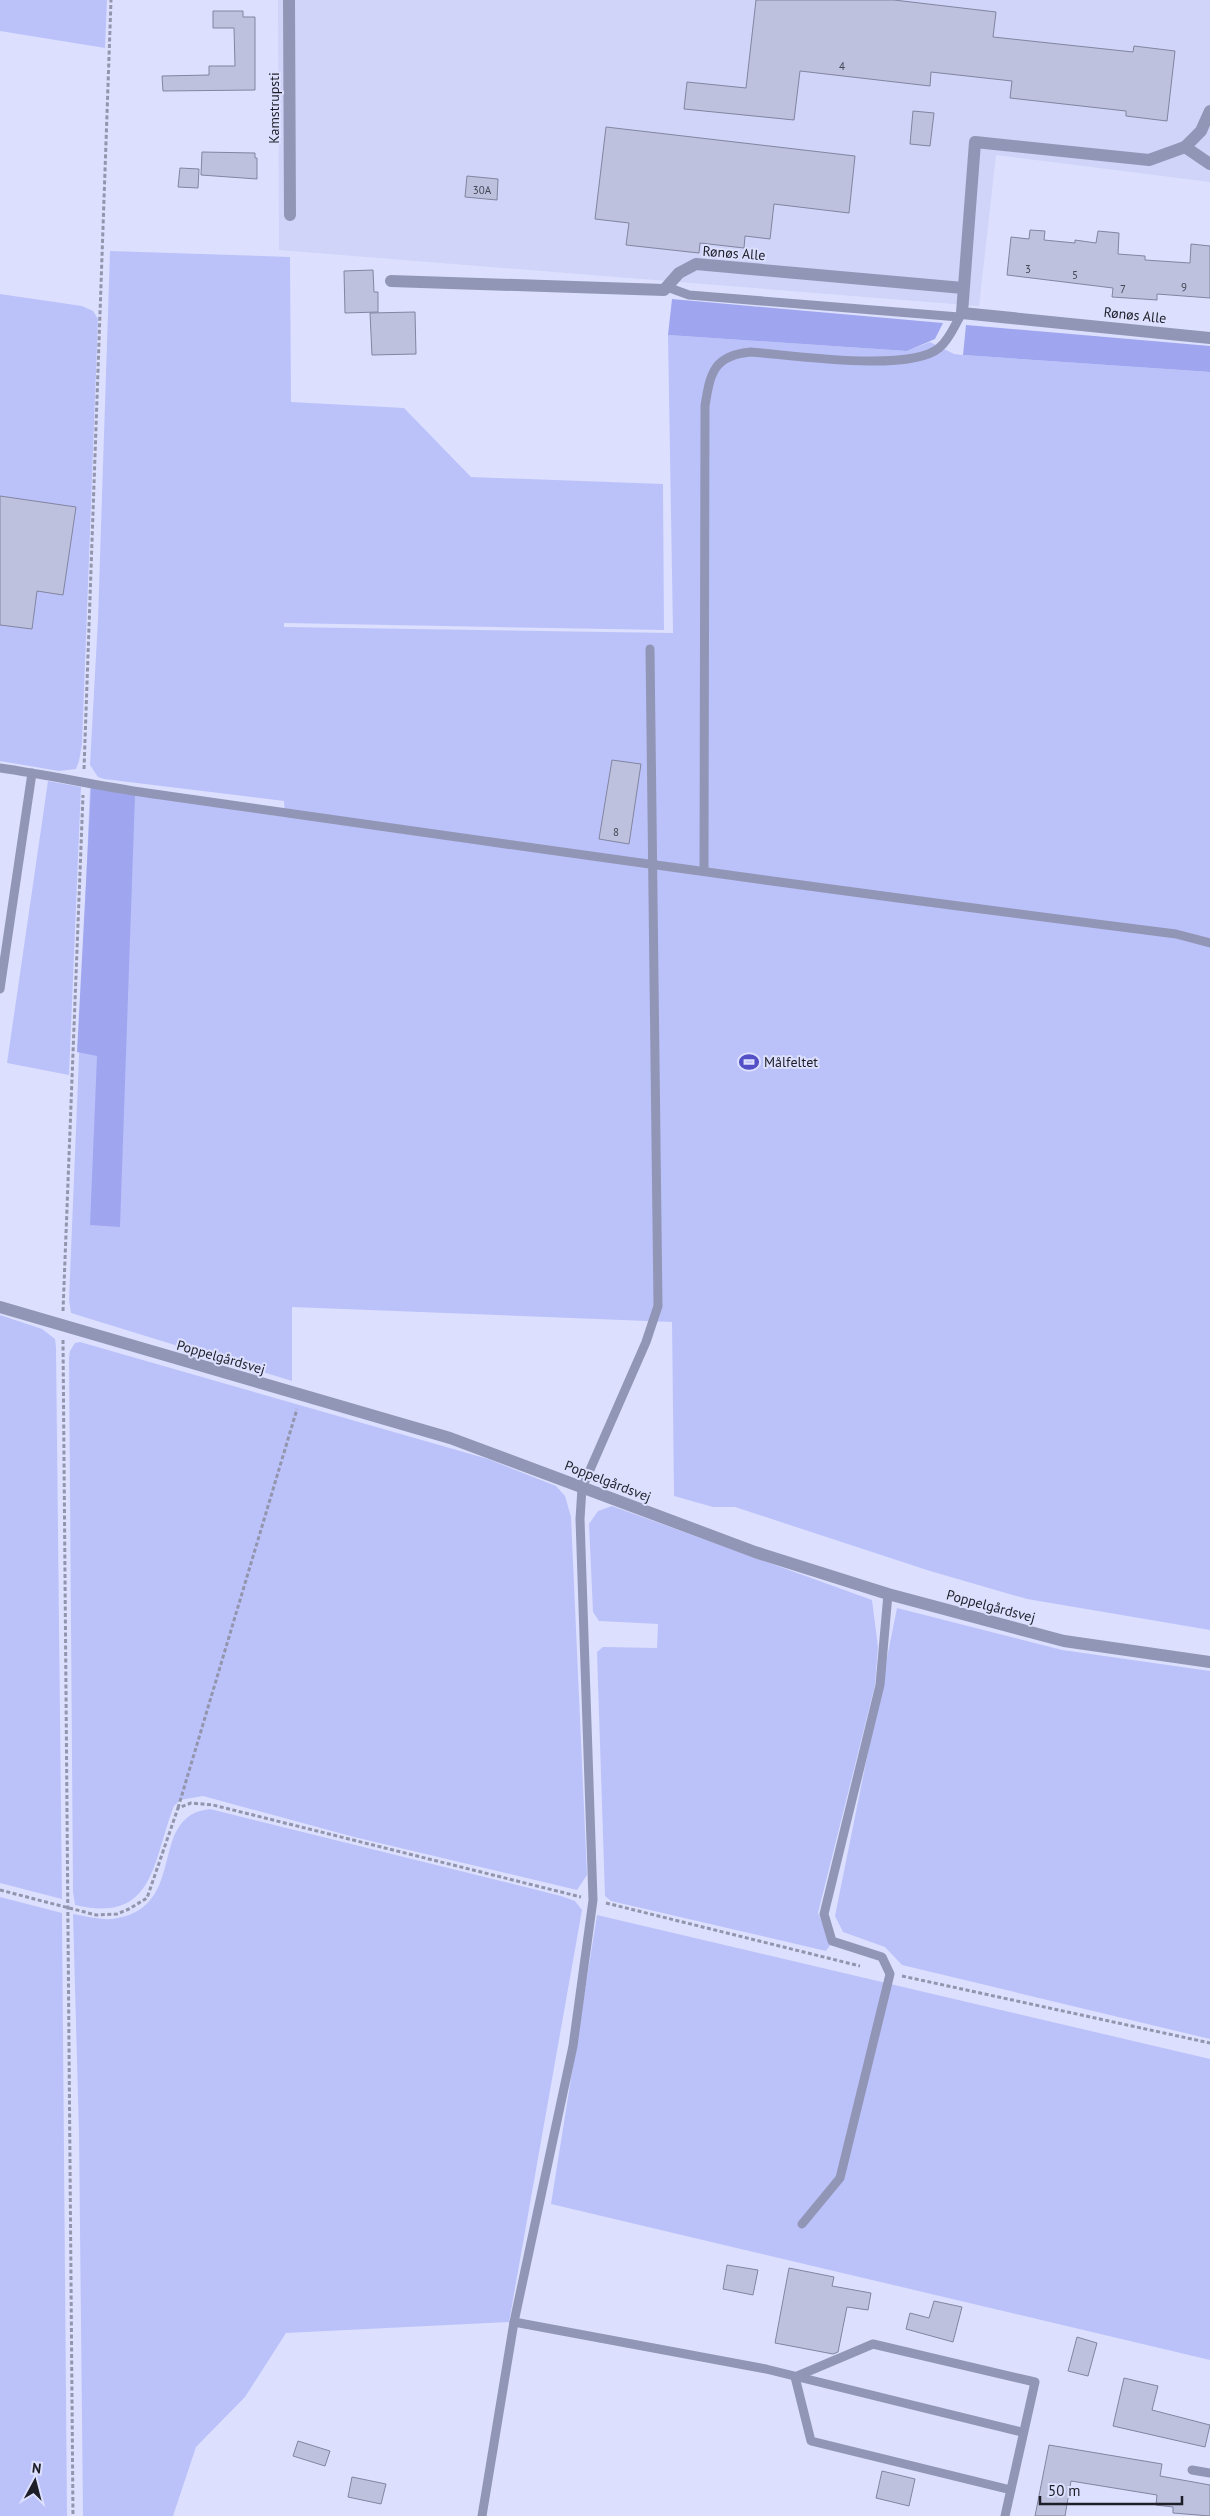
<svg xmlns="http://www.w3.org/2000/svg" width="1210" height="2516" font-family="'PT Sans',sans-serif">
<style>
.built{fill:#cfd4f8}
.green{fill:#bbc2fa}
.forest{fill:#9fa6ef}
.building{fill:#bdc1de;stroke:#81859f}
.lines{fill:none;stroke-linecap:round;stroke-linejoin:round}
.path{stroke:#9295ab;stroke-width:3;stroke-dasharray:4 2.5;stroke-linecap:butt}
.service{stroke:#9296b6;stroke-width:9}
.minor{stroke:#9296b6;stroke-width:12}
.labels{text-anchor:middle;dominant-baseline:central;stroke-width:4;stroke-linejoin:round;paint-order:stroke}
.number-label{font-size:11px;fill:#454756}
.street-label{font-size:14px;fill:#1d1e28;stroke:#dce0fe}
.poi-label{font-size:14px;fill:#1d1e28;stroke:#dce0fe;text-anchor:start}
</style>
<rect width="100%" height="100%" fill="#dce0fe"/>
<!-- built -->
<polygon class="built" points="278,0 1210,0 1210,182 996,155 979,306 279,250"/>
<!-- green -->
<g class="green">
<polygon points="0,0 107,0 105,48 0,31"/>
<polygon points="110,251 290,257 291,402 404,408 471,477 663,484 664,630 284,623 284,627 673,633 668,335 907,351 930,342 954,354 963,355 1210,372 1210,1630 1027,1599 930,1571 735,1507 713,1507 674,1496 672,1322 292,1307 292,1381 71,1313 69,1300 90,787 285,817 284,801 104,779 98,777 90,765 98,619"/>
<polygon points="0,294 82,306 93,311 98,319 82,744 79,761 76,769 59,771 0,761"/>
<polygon points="48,781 81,787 69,1075 7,1063"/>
<polygon points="0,1315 42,1329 55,1339 56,1347 62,1899 0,1883"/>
<path d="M80 1342 488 1459 556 1486 565 1496 571 1517 587 1875 577 1890 354 1837 203 1796 180 1800 174 1806C152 1862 155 1924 75 1905L73 1892 69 1357 70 1351 75 1343Z"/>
<polygon points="612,1506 872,1600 878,1647 875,1685 818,1913 831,1944 826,1951 611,1901 605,1896 597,1652 603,1647 657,1648 658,1624 599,1621 593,1612 589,1524 598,1511"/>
<polygon points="897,1608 1062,1650 1210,1671 1210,2039 902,1965 885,1947 843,1932 835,1916"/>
<path d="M210 1809 561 1896 575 1901 582 1910 509 2322 286 2333 245 2397 196 2447 173 2516H83L79 2134 73 1914C85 1916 100 1920 112 1919 191 1909 145 1816 210 1809Z"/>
<polygon points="0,1897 62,1913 67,2516 0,2516"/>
<polygon points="597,1915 1210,2059 1210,2360 551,2204"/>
</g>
<!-- forest -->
<g class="forest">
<polygon points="672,299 943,323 935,339 907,351 668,335"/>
<polygon points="966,325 1210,346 1210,372 963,355"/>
<polygon points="91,788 135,795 120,1227 90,1225 97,1056 77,1052"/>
</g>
<!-- building -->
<g class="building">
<polygon points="756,0 894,0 996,12 993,37 1133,52 1134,46 1175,51 1167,121 1126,116 1126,111 1010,98 1012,81 931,72 930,86 800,71 794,120 684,109 687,82 746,88"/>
<polygon points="213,11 243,11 243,17 255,17 255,90 163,91 162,76 209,75 209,66 235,66 234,28 213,28"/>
<polygon points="913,111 934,113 930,146 910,144"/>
<polygon points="606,127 855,156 849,213 774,204 770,239 745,236 744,248 700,243 699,253 626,245 629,223 595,219"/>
<polygon points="202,152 255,153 255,158 257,158 257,179 201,175"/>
<polygon points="180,168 199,169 198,188 178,187"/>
<polygon points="467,176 498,179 497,200 465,197"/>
<polygon points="1030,230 1045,231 1044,240 1075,243 1075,240 1096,243 1098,231 1119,233 1118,254 1145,256 1145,260 1190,263 1191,244 1210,246 1210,298 1157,294 1157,300 1112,297 1113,288 1007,275 1011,237 1029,239"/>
<polygon points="373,270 374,292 378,292 378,312 345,313 344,271"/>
<polygon points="415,312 416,354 372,355 370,313"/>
<polygon points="0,496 76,507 63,595 37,591 32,629 0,625"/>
<polygon points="612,760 641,764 629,844 599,839"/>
<polygon points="727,2265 758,2270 753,2295 723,2289"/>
<polygon points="789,2268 834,2277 832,2286 871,2293 868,2310 847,2307 838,2352 833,2354 775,2343"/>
<polygon points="934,2301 962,2307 953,2342 906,2329 910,2313 929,2318"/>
<polygon points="1077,2337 1097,2343 1088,2376 1068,2371"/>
<polygon points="1124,2378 1158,2386 1152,2410 1210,2425 1205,2447 1113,2426"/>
<polygon points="298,2441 330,2451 325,2466 293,2456"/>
<polygon points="1049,2445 1162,2464 1160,2476 1210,2485 1210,2516 1173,2513 1173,2507 1156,2505 1157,2495 1071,2481 1065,2516 1035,2516"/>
<polygon points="882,2471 915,2479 909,2506 876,2498"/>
<polygon points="352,2477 386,2484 381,2504 348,2497"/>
</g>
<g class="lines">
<!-- path -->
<g class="path">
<polyline points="84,769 111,0"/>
<polyline points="63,1311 83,795"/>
<polyline points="63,1340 73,2516"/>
<polyline points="178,1808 297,1409"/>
<polyline points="0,1890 96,1915 117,1914 129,1909 147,1898 178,1808 191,1803 213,1805 581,1897"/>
<polyline points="606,1903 860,1966"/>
<polyline points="902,1976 1210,2043"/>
</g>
<!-- service -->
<g class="service">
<polyline points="667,287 689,295 959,317"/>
<path d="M0 768C49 775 98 786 147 793 490 842 832 891 1176 934L1210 943"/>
<path d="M704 871 705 406C710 373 714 355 751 352 792 355 909 373 939 348 950 339 955 324 962 313"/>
<polyline points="0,989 32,773"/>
<polyline points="802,2224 840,2178 890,1974 882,1957 832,1941 824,1914 880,1685 888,1594"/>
<polyline points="514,2322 766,2369 1022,2432"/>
<polyline points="1192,2470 1210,2473"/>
<polyline points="482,2516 514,2322 573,2046 593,1900 580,1519 582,1488 646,1342 658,1306 650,649"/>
<polyline points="1005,2516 1035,2382 873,2344 795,2377 811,2441 1011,2490"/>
</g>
<!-- minor -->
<g class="minor">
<polyline points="289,0 290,215"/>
<polyline points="1210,111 1201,131 1185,147 1149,160 975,142 962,313 1210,338"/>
<polyline points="1185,147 1210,164"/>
<polyline points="391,281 664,290 679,273 696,264 963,288"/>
<polyline points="0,1307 450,1438 755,1552 888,1594 1064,1641 1210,1662"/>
</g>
</g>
<!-- icons -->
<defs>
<symbol id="stadium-bare" viewBox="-9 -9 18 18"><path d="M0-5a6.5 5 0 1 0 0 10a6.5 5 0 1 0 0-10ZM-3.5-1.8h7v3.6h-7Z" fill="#534fc7" stroke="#dce0fe" stroke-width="2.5" paint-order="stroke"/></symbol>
</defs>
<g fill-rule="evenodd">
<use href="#stadium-bare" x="735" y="1048" width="28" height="28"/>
</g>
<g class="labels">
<!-- number labels -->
<g class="number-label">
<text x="842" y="66">4</text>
<text x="482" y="190">30A</text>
<text x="1028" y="269">3</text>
<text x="1075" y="275">5</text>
<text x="1184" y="287">9</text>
<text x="1123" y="289">7</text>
<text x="616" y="832">8</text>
</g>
<!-- street labels -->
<g class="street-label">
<text transform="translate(274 108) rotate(-90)">Kamstrupsti</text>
<text transform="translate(734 253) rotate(4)">Rønøs Alle</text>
<text transform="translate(1135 315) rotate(6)">Rønøs Alle</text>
<text transform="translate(221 1357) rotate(16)">Poppelgårdsvej</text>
<text transform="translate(608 1481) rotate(21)">Poppelgårdsvej</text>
<text transform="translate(991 1606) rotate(15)">Poppelgårdsvej</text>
</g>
<!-- poi labels -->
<g class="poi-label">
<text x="764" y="1062">Målfeltet</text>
</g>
</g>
<!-- north arrow -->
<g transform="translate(35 2481) rotate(7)" stroke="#dce0fe" stroke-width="4" paint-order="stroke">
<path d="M0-4L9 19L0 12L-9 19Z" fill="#1d1e28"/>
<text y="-8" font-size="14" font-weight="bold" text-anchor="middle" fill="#1d1e28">N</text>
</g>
<!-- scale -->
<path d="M1040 2496v8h142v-8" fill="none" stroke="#1d1e28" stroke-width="2.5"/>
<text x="1048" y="2496" font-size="15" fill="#1d1e28" stroke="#dce0fe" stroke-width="4" paint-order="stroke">50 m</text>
</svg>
